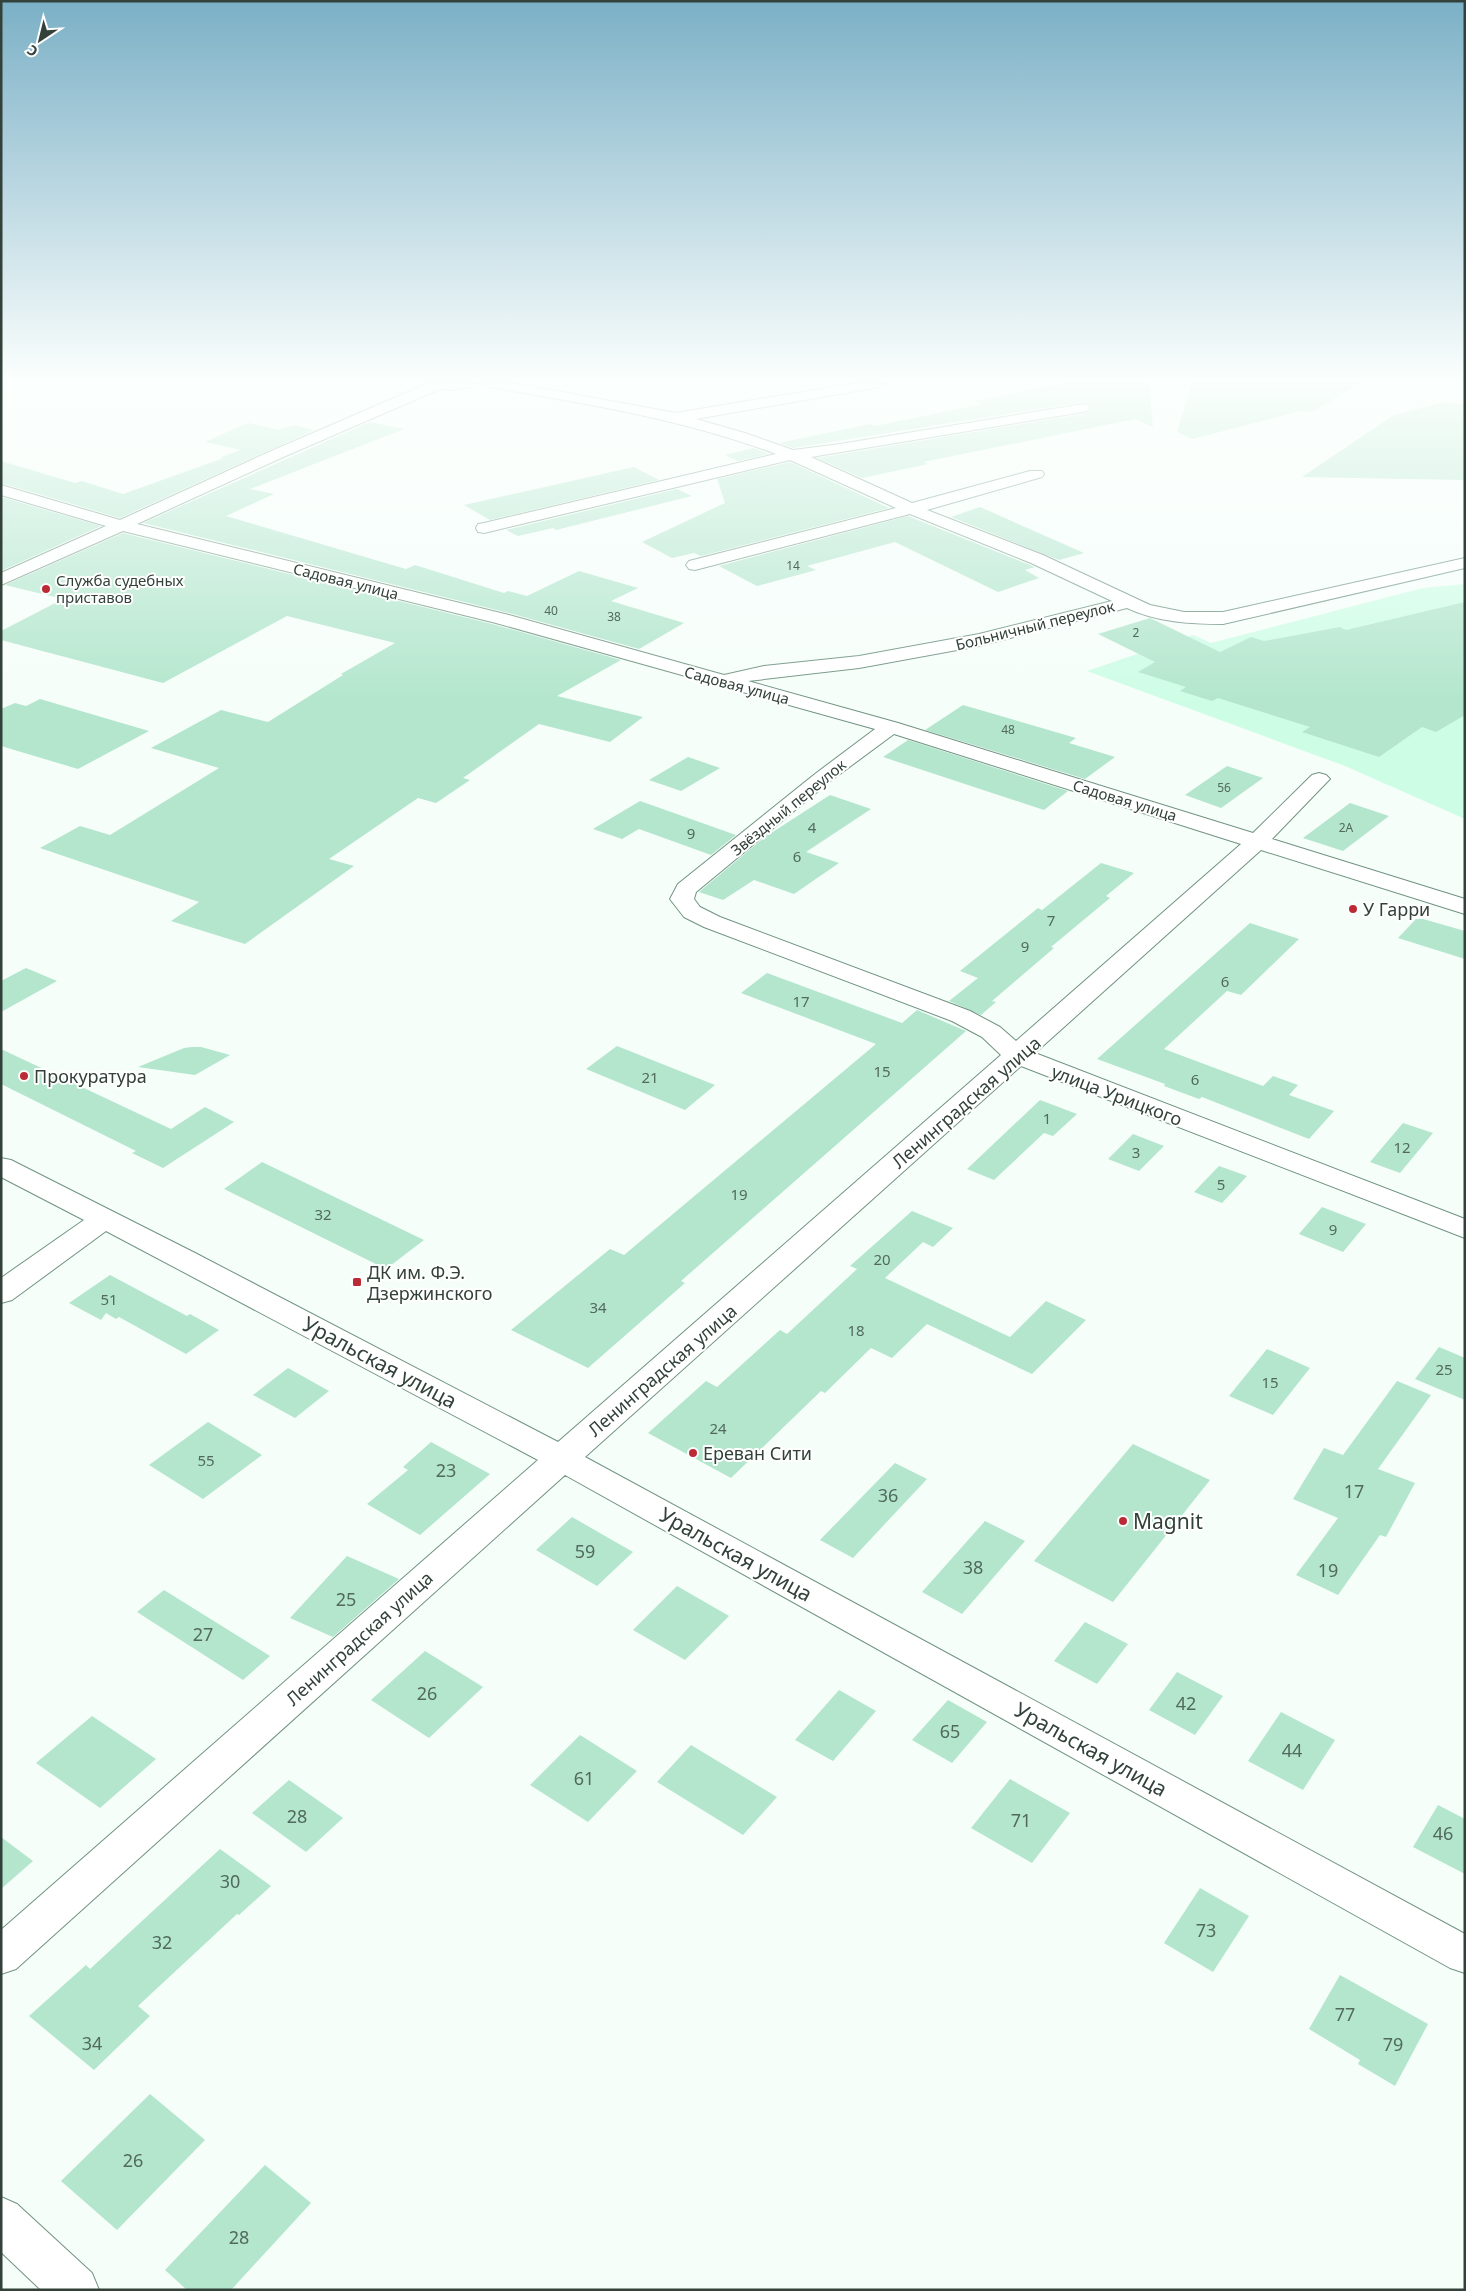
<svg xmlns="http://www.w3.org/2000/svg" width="1466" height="2291" font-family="'Noto Sans',sans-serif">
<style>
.built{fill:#cefde6}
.building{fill:#b3e6cd}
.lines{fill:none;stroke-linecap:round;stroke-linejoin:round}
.minor-casing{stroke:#709382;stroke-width:2}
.minor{fill:#fff;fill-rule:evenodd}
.poi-dot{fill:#bb2b35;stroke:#fff;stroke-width:2}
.labels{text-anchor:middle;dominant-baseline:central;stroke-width:4;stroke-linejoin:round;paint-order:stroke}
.far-number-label{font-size:12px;fill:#526a5e}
.far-poi-label{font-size:15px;fill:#324139;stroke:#fff;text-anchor:start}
.far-street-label{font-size:15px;fill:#324139;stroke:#fff}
.number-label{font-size:15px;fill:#526a5e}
.poi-label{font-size:18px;fill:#324139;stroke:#fff;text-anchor:start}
.street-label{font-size:18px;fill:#324139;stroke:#fff}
.near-number-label{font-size:18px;fill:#526a5e}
.near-street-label{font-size:21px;fill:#324139;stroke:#fff}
.near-poi-label{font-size:21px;fill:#324139;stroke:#fff;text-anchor:start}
</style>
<rect width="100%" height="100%" fill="#f6fefa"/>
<!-- built -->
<polygon class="built" points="1465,584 1465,819 1345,766 1087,671 1193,635 1211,643 1423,588"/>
<!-- building -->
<g class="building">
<polygon points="1066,383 1149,383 1153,427 1135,419 923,462 928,464 862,478 817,458 1083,414 1090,412 1092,407 1088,403 1083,402 793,448 779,443 870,424 875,426 982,404 975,401"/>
<polygon points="1192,383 1360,383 1312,412 1301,411 1192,439 1177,432"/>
<polygon points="1445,402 1465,405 1465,480 1302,477 1394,415"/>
<polygon points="370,422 404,429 250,489 274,494 226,516 406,569 415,565 504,593 508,591 527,596 579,571 638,588 611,601 684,623 639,649 509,613 143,523"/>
<polygon points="248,423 279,430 294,425 314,430 120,518 1,483 1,461 75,483 82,481 123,494 224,458 221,457 241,450 205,442"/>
<polygon points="754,448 769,454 738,461 725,455"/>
<polygon points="790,462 889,508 701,556 694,553 672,558 642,542 725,503 717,479"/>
<polygon points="634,467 659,480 490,520 464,505"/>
<polygon points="677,489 692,496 556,530 553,528 518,536 506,530"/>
<polygon points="1,497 101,526 1,571"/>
<polygon points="980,507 1084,553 1059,560 951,517"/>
<polygon points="908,516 1030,565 1035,567 1025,570 1039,578 998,592 895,542 807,566 816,570 757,586 719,566"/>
<polygon points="123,533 496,625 621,660 557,696 643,717 610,742 539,724 463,778 470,780 436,803 418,798 329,859 354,866 245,944 171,921 199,902 40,848 80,826 110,835 219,768 151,748 221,710 268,722 343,675 341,674 395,643 287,616 163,683 1,640 1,631 63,599 5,585"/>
<polygon points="1465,602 1465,715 1436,732 1422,727 1379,757 1302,732 1310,727 1218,698 1212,701 1180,691 1186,687 1138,672 1155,662 1098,634 1150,618 1220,652 1251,637 1264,641 1340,627 1346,630"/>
<polygon points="40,699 149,731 78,769 1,746 1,709 15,703 26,706"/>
<polygon points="963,705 1076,738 1069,743 1115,757 1085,779 925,730"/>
<polygon points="908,740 1068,791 1044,810 883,757"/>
<polygon points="688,757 720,768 681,791 649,780"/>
<polygon points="1227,766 1263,778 1221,808 1185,795"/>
<polygon points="830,795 871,809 806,852 839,863 794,894 754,880 723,900 699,892 765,837"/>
<polygon points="640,801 736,835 711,855 639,829 622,839 593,829"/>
<polygon points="1350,803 1389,816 1343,851 1303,838"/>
<polygon points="1101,863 1134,873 1106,896 1110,898 1051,947 1054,948 992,1001 996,1002 981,1015 949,1001 978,978 960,971 1038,908 1042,910"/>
<polygon points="1416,919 1423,919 1465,931 1465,959 1398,938"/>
<polygon points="1250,923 1299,939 1241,995 1227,991 1164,1049 1263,1086 1273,1076 1298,1085 1289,1095 1334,1111 1309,1139 1202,1097 1199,1099 1164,1086 1165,1084 1097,1059"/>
<polygon points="26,968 57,981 1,1012 1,981"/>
<polygon points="767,973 902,1023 917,1010 966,1031 681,1281 685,1283 588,1368 511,1330 610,1249 624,1255 876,1044 741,993"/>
<polygon points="617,1046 715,1085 685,1110 586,1069"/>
<polygon points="192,1047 201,1047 230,1055 195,1075 138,1067 184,1048"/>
<polygon points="1,1049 171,1129 205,1107 234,1122 163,1168 132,1153 136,1151 1,1084"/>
<polygon points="1040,1100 1077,1114 1053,1136 1044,1133 994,1180 967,1169"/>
<polygon points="1403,1123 1433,1133 1400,1173 1370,1162"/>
<polygon points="1133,1134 1164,1146 1139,1171 1108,1159"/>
<polygon points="262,1162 424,1240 386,1269 224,1189"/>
<polygon points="1219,1166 1247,1176 1222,1203 1194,1192"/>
<polygon points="1322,1207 1366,1224 1343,1252 1299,1234"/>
<polygon points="912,1211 953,1228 933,1247 923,1242 885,1278 1010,1337 1046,1301 1086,1320 1032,1374 927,1324 892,1358 871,1348 825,1393 821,1391 731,1478 648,1433 706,1381 717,1387 780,1330 787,1334 857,1269 850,1266"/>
<polygon points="110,1275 187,1316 190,1314 219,1330 186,1354 119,1317 116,1319 106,1313 101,1320 69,1303"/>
<polygon points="1439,1347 1465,1358 1465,1400 1415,1379"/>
<polygon points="1267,1349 1310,1368 1273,1415 1229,1396"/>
<polygon points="288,1368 329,1391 295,1418 253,1395"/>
<polygon points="1397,1381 1431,1395 1378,1469 1415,1483 1386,1537 1380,1535 1338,1595 1296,1575 1338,1518 1293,1499 1324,1448 1343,1455"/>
<polygon points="208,1422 262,1455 203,1499 149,1465"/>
<polygon points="431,1442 490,1474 420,1535 367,1504 408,1470 403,1467"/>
<polygon points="1133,1444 1210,1480 1113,1602 1034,1561"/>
<polygon points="895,1463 927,1479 853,1558 820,1540"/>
<polygon points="572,1517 633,1552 597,1586 536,1550"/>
<polygon points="985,1521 1025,1541 962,1614 922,1592"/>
<polygon points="347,1556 399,1579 333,1637 290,1618"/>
<polygon points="677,1586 729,1616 685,1660 633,1630"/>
<polygon points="164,1590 270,1656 243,1680 137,1612"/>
<polygon points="1085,1622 1128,1644 1097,1684 1054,1661"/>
<polygon points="425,1651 483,1687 429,1738 371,1700"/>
<polygon points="1177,1672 1223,1696 1195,1735 1149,1710"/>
<polygon points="839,1690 876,1711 833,1761 795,1740"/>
<polygon points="948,1700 987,1722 952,1763 912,1740"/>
<polygon points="1281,1712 1335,1740 1303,1790 1248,1761"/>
<polygon points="92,1716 156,1759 100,1808 36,1763"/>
<polygon points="580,1735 637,1771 588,1822 530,1785"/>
<polygon points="691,1745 777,1797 743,1835 657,1782"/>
<polygon points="1010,1779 1070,1813 1032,1863 971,1828"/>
<polygon points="289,1780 343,1818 306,1852 252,1813"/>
<polygon points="1438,1805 1465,1819 1465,1874 1413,1847"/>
<polygon points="1,1837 33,1861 1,1889"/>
<polygon points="220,1849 271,1886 239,1915 237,1914 138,2006 150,2016 94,2070 29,2016 86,1965 90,1969"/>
<polygon points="1200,1888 1249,1916 1213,1972 1164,1943"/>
<polygon points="1340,1975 1428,2024 1395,2086 1358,2064 1360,2060 1309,2029"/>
<polygon points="150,2094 205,2140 117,2230 61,2181"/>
<polygon points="265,2165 311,2203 231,2290 187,2290 165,2270"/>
</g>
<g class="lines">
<defs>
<g id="minor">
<path d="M423 383H479L477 386 452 390 440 389 281 458 137 524 509 615 724 675 764 666 859 656 979 634 1112 601 1031 563 910 514 695 570 689 569 686 565 689 561 896 508 790 460 484 533 478 532 476 528 478 524 484 523 776 454C684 419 587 404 490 387L485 386 483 383H513L676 413 856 383H886L884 386 879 387 696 419 745 433 793 450 840 444 1083 404 1088 405 1090 408 1088 411 1083 412 811 457 912 503 1030 471H1042L1044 474 1042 477 927 510 1043 555 1150 605 1184 612H1223L1465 558V568L1223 624C1190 624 1157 622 1127 608L979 646 859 668 748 681 898 723 1253 833 1312 775 1319 773 1326 775 1330 779 1326 783 1272 839 1465 899V914L1261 850 1035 1053 1465 1219V1238L1021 1066 585 1457 1465 1934V1973L1450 1968 565 1475 16 1969 1 1974V1930L538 1460 106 1231 12 1300 1 1303V1278L84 1220 1 1177V1158L11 1160 197 1254 558 1442 1001 1055 982 1037 952 1021 704 927 684 917 670 899 678 884 815 774 875 729 496 623 123 531 1 585V573L106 526 1 495V485L120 520 269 452 424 385ZM894 734 1241 844 1016 1041 1000 1027 970 1011 720 917 700 907 694 899 696 892 829 782Z"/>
<polygon points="1,2197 17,2204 92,2273 99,2290 41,2290 1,2252"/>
</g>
</defs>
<!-- minor casing -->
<use href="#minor" class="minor-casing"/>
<!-- minor -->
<use href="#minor" class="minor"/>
</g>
<!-- sky -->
<linearGradient id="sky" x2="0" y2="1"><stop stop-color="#7bb0c6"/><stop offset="0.54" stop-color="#fbfffd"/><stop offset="1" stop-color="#fbfffd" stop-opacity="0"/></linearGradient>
<rect width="1466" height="703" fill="url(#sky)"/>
<!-- markers -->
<g class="poi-dot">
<circle cx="46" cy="589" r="5"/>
<circle cx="1353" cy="909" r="5"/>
<circle cx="24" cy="1076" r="5"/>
<rect x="352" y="1277" width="10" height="10" rx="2.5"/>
<circle cx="693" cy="1453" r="5"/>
<circle cx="1123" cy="1521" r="5"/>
</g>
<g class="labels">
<!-- far-number labels -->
<g class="far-number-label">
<text x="793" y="565">14</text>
<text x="551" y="610">40</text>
<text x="614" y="616">38</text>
<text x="1136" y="632">2</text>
<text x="1008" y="729">48</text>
<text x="1224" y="787">56</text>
<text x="1346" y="827">2А</text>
</g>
<!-- far-poi labels -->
<g class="far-poi-label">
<text x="56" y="580">Служба судебных<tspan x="56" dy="17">приставов</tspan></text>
</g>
<!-- far-street labels -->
<g class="far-street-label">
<text transform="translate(346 581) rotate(14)">Садовая улица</text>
<text transform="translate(1035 625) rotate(-14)">Больничный переулок</text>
<text transform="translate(737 685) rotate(15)">Садовая улица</text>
<text transform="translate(1125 800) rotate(17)">Садовая улица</text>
<text transform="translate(788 807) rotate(-39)">Звёздный переулок</text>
</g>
<!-- number labels -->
<g class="number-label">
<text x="812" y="827">4</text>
<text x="691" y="833">9</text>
<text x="797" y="856">6</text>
<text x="1051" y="920">7</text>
<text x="1025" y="946">9</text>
<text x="1225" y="981">6</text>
<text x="801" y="1001">17</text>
<text x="882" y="1071">15</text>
<text x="650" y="1077">21</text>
<text x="1195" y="1079">6</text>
<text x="1047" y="1118">1</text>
<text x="1402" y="1147">12</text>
<text x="1136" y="1152">3</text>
<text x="1221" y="1184">5</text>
<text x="739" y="1194">19</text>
<text x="323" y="1214">32</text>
<text x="1333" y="1229">9</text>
<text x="882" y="1259">20</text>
<text x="109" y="1299">51</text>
<text x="598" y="1307">34</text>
<text x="856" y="1330">18</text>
<text x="1444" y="1369">25</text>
<text x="1270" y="1382">15</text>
<text x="718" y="1428">24</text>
<text x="206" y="1460">55</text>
</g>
<!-- poi labels -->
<g class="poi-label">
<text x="1363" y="909">У Гарри</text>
<text x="34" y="1076">Прокуратура</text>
<text x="367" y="1272">ДК им. Ф.Э.<tspan x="367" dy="21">Дзержинского</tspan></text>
<text x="703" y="1453">Ереван Сити</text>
</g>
<!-- street labels -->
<g class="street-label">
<text transform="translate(1117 1095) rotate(21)">улица Урицкого</text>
<text transform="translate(966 1102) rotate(-41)">Ленинградская улица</text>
<text transform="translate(662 1370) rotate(-41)">Ленинградская улица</text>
<text transform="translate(359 1638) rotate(-42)">Ленинградская улица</text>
</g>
<!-- near-number labels -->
<g class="near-number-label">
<text x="446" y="1470">23</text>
<text x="1354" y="1491">17</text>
<text x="888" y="1495">36</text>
<text x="585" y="1551">59</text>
<text x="973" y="1567">38</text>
<text x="1328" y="1570">19</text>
<text x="346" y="1599">25</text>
<text x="203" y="1634">27</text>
<text x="427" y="1693">26</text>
<text x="1186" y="1703">42</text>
<text x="950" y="1731">65</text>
<text x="1292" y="1750">44</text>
<text x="584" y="1778">61</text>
<text x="297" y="1816">28</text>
<text x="1021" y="1820">71</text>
<text x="1443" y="1833">46</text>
<text x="230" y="1881">30</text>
<text x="1206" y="1930">73</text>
<text x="162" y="1942">32</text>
<text x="1345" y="2014">77</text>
<text x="92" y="2043">34</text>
<text x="1393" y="2044">79</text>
<text x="133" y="2160">26</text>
<text x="239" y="2237">28</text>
</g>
<!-- near-street labels -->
<g class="near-street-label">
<text transform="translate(380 1362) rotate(28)">Уральская улица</text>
<text transform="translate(736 1554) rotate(29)">Уральская улица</text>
<text transform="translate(1091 1749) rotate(29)">Уральская улица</text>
</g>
<!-- near-poi labels -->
<g class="near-poi-label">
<text x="1133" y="1521">Magnit</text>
</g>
</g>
<!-- border -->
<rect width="1466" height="2291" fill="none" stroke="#324139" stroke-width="5"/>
<!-- north arrow -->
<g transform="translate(40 40) rotate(215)" stroke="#ffffff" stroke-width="4" paint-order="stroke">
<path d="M0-4L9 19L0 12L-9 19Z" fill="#324139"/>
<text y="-8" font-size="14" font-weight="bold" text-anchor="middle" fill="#324139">С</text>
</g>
</svg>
